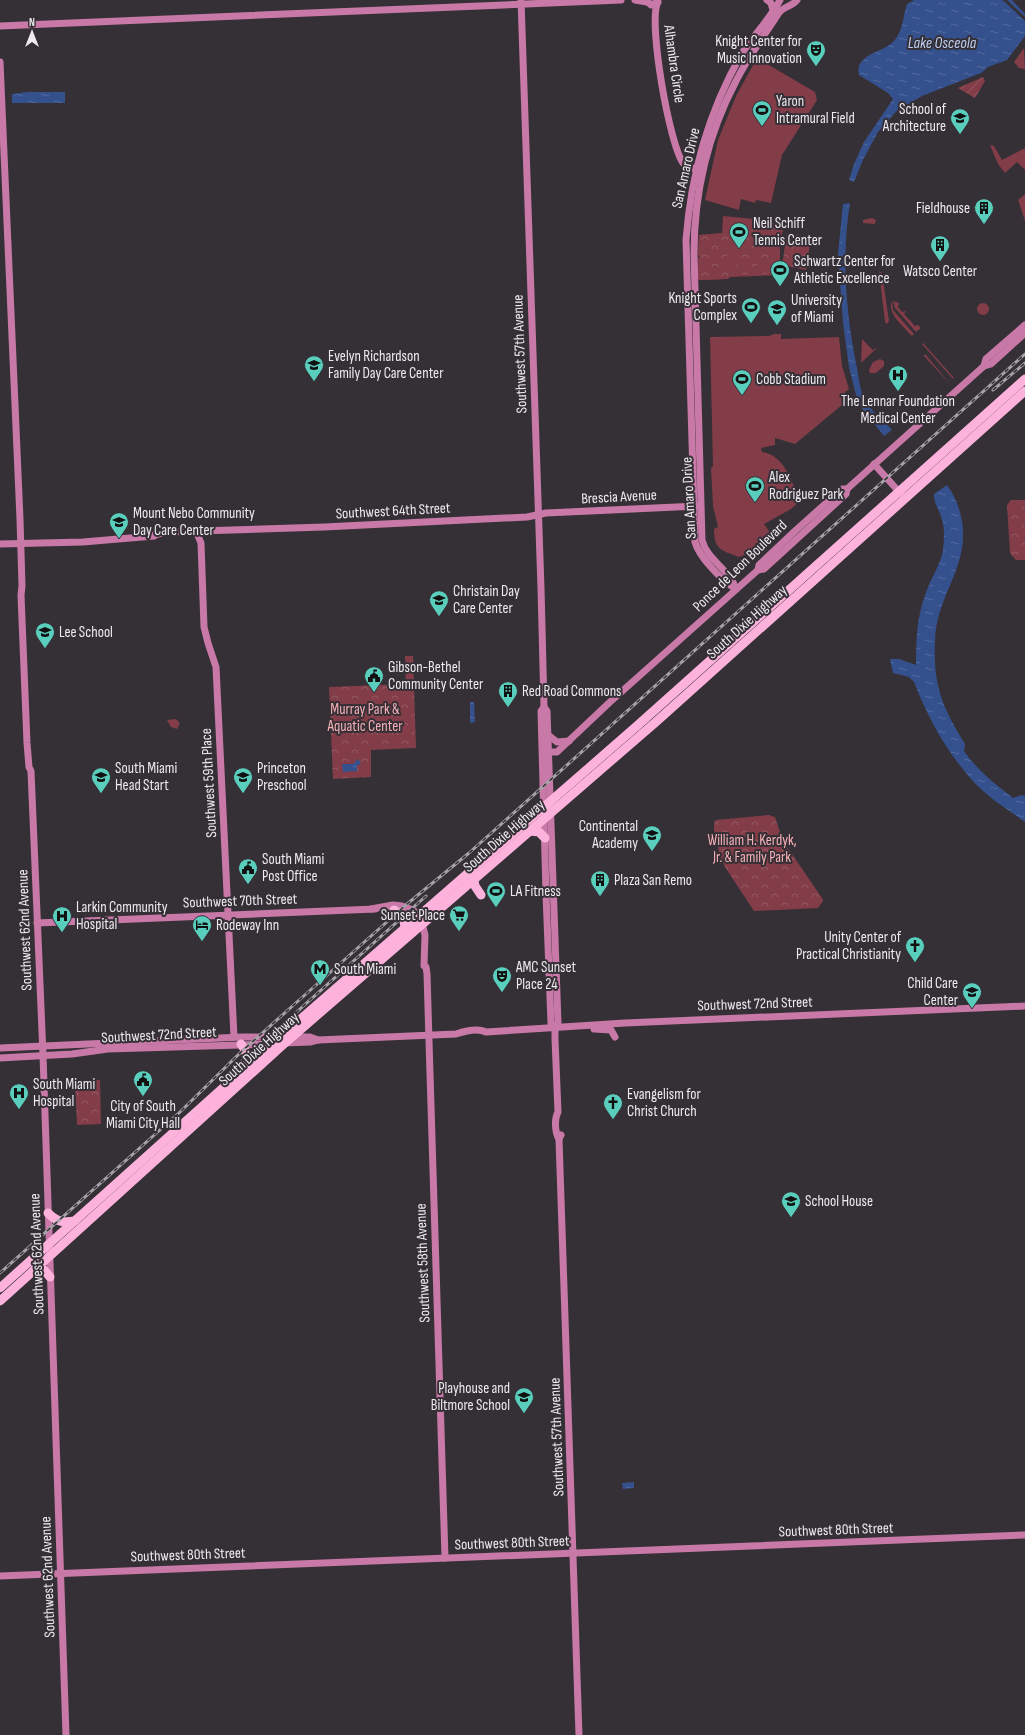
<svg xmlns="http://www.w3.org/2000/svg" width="1025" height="1735" font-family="'Sofia Sans Condensed',sans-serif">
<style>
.grass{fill:#823d48}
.forest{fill:url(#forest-crowns)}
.garden{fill:url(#garden-furrows)}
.water{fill:url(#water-ripples)}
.pier{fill:#352f36}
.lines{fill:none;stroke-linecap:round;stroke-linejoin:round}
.secondary{stroke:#c879a7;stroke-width:7}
.highway{stroke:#fcb2db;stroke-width:9}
.rail-casing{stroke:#a7a2a8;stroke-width:3}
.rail{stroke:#352f36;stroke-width:1.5;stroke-dasharray:4.5;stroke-linecap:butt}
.labels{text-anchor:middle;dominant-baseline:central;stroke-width:4;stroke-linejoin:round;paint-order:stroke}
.poi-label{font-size:15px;fill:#eeeaef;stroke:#352f36;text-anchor:start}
.street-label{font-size:15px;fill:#eeeaef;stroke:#352f36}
.park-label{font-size:15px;fill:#f6b0b7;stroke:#352f36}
.water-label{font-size:16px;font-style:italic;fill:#bccff3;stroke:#352f36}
</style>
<defs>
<pattern id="forest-crowns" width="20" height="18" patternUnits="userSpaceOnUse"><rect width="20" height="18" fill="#823d48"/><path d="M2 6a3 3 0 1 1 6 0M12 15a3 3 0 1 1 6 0" fill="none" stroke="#945963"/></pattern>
<pattern id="garden-furrows" width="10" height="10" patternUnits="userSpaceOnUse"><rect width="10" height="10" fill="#823d48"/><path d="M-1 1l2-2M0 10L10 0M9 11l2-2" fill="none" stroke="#945963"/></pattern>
<pattern id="water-ripples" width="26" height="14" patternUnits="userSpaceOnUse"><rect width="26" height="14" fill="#34518e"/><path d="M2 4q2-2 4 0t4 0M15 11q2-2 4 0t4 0" fill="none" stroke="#526a9e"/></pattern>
</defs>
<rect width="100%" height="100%" fill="#352f36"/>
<!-- grass -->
<g class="grass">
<polygon points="1024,48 1025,69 1019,68 1014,62"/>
<polygon points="757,58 815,92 817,100 782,155 771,203 756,200 755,203 741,199 739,210 705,200 718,140 736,96"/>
<polygon points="990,145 994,146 1002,160 1025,148 1025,170 1017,162 1005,173 998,164"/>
<polygon points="1025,194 1025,221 1018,200"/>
<polygon points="723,216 755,219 761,224 775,223 778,225 778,230 783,230 780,244 780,275 730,277 728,279 700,280 698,279 698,258 700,257 698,255 699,235 722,233"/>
<polygon points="872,218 876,220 875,224 863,223 863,220"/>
<polygon points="879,271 882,273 889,321 887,324 885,322"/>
<path d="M892 301 893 310 914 334 912 336C905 328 886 313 892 301Z"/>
<polygon points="893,301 899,303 898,307 902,312 906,311 904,314 915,326 918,325 921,328 916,332 895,308"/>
<circle cx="983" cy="309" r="6"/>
<path d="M774 334H781V339L839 337 842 366 849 389 845 392 842 405 795 444 775 438V445L761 448 762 452C785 455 792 483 800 501L791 509 764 524 772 535 755 544 758 550 739 557C721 550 714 550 714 529L718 527 713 506 711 468 713 466 710 337 769 336Z"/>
<polygon points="862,339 873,350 878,347 861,363"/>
<polygon points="923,343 924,344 954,378 953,379 922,344"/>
<polygon points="924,355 926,355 950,384 924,356"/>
<polygon points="880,359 884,361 884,366 876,373 870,373 869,370 873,362"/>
</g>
<!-- forest -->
<g class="forest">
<polygon points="776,224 778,226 779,245 777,247 760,248 758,246 758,227 759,225"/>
<polygon points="737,225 754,225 756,227 756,246 755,248 738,248 736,246 735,228"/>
<polygon points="726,233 728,235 728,254 726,257 728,259 728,277 726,279 700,280 698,279 698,258 700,257 698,255 699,235"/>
<polygon points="787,233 811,237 806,270 782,265"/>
<polygon points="777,250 779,252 780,271 778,273 761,274 759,272 758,253 760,251"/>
<polygon points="755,251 757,253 757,272 756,274 738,274 737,273 736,254 738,252"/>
<polygon points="1011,500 1025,500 1025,560 1016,560 1010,553 1007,505"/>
<polygon points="405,656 413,656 416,748 371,750 371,777 333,779 329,687 406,684"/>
<polygon points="176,719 180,723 177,729 171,727 167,720"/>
<polygon points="769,815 775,817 783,841 822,898 823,901 818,908 754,911 725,867 720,856 714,830 714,823 716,820"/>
<polygon points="100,1080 101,1124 77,1125 75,1081"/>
</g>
<!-- garden -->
<polygon class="garden" points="983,77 985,81 975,98 958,88"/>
<!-- water -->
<g class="water">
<path d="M914 0H1002L1005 2 1007 0H1012L1025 14V36L1007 60 988 67 981 73 922 96 903 107 901 106 878 132 863 160 854 182 849 180 854 164 864 142 893 99 888 93 859 75C854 54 883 53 894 41 903 31 903 16 907 4Z"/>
<polygon points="28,92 65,92 65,103 12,103 12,94"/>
<path d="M850 203C841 257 846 314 857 368 859 379 860 393 867 403 873 413 884 421 892 430L884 436 861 407 856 395 849 367 843 323 838 254 843 204Z"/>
<path d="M947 485C953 493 957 502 960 512 974 564 936 592 935 641 933 685 942 707 965 744L964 751C977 770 995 784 1013 798L1022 795 1025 796V822C1007 809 987 797 972 780 946 751 928 718 914 682L909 677 893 673 890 659H899L916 665C916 638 917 614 927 590 932 576 941 564 943 550 944 540 945 529 942 520 940 511 933 502 934 494Z"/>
<polygon points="470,702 474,702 475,722 470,723"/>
<polygon points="358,759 361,763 357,766 357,771 343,772 342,764 353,764"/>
<polygon points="634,1482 634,1488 623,1489 622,1483"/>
</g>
<!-- pier -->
<polygon class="pier" points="1007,0 1025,17 1025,21 1005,2"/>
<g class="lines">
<!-- secondary -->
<g class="secondary">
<path d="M521 0 541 588 544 707 541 711 546 894 551 1023 555 1028V1039L558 1112C554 1119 555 1133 559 1139"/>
<polyline points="635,0 647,2"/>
<polyline points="646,0 651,5 658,2"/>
<polyline points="767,0 771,3 773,10"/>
<path d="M657 4C649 27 669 142 683 163 686 168 694 168 699 170"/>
<polyline points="0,26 621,0"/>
<polyline points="0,62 20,519 22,586 21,595 27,743 29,767 31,771 43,1055 66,1735"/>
<polyline points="984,366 986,359 1025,325"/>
<polyline points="874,464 902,495"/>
<polyline points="196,531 201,543 204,627 208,643 216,667 234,1037"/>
<polyline points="150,536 166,532 324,527 527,517 546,513 698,506"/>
<polyline points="0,544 83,542 154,536"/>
<polyline points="758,570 764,569 846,494 847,489"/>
<path d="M736 589C730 570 707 560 702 540L694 254C694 194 708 134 736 81 748 57 764 36 778 14 783 6 792 7 797 0"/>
<path d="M736 589C723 582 699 557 695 542L686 240C691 174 708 113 741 55 752 37 770 19 780 0"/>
<polyline points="544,707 547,711 558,1023 555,1028"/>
<polyline points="548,735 557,742 569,741"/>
<polyline points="545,744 547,752 557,752 610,702 758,570 759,565 796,530 842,489 847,489 984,366 991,364 1025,333"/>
<polyline points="371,909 393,905 402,906 413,910 420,915 425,935 424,966 426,967 427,974 429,1041 445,1558"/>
<polyline points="395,910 406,912 419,922"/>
<polyline points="37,923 375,909"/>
<polyline points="594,1029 611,1030 615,1037"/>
<path d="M283 1043 311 1042 318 1040 456 1034C465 1031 478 1028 486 1032L625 1023 1025 1006"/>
<polyline points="0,1048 242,1037 310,1037 318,1040"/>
<polyline points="0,1058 72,1054 108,1049 273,1044"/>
<polyline points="561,1135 559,1139 579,1735"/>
<polyline points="0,1576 1025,1535"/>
</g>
<!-- highway -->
<g class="highway">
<polyline points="530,831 539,832 545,838"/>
<polyline points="473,875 475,886 481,895"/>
<path d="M394 910C403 915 404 918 405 928"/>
<path d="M241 1044C247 1051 248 1058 247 1066"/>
<path d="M48 1213C57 1222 63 1223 75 1221"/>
<polyline points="35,1269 44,1270 50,1277"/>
<polyline points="0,1288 264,1051 638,725 1025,379"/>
<polyline points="0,1301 285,1043 657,721 1025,391"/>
</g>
<defs>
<g id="rail">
<polyline points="993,390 1025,363"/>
<polyline points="222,1079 426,896"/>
<polyline points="0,1273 180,1112 241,1052 297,1002 407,904 469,853 1025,354"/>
</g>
</defs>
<!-- rail casing -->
<use href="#rail" class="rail-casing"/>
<!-- rail -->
<use href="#rail" class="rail"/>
</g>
<!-- icons -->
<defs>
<symbol id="theatre-pin" viewBox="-11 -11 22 30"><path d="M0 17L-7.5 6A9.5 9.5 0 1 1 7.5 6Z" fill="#5acebd" stroke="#352f36"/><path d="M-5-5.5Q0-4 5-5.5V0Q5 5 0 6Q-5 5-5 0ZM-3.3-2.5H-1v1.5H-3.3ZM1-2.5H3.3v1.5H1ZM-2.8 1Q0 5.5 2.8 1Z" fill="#111"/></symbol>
<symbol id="stadium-pin" viewBox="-11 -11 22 30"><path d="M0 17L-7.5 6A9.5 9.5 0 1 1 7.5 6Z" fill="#5acebd" stroke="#352f36"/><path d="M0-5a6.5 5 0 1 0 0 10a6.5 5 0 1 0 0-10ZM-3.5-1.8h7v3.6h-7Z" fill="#111"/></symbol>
<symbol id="university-pin" viewBox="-11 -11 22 30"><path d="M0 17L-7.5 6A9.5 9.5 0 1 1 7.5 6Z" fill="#5acebd" stroke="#352f36"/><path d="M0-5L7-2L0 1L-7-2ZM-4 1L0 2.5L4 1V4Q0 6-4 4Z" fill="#111"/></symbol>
<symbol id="building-pin" viewBox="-11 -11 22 30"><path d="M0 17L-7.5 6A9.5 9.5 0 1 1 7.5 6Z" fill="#5acebd" stroke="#352f36"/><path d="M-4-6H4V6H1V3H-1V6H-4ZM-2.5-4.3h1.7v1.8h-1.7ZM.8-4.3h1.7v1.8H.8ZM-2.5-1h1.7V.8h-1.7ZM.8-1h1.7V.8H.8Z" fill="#111"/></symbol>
<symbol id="school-pin" viewBox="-11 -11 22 30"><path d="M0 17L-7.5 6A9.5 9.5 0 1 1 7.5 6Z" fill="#5acebd" stroke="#352f36"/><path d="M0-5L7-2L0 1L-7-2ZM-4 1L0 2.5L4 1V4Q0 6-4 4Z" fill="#111"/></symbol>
<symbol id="hospital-pin" viewBox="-11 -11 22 30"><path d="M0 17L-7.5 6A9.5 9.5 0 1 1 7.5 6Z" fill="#5acebd" stroke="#352f36"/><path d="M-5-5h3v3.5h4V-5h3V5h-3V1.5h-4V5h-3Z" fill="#111"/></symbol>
<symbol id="civic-pin" viewBox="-11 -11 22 30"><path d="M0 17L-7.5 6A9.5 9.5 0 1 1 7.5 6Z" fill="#5acebd" stroke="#352f36"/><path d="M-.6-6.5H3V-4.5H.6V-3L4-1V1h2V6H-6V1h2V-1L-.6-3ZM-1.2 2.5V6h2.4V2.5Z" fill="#111"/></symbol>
<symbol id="supermarket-pin" viewBox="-11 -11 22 30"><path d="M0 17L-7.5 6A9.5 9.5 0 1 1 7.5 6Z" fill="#5acebd" stroke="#352f36"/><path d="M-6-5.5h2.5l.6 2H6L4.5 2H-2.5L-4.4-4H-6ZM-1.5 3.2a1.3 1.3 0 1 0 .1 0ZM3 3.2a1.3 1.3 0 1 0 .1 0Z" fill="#111"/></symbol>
<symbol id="hotel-pin" viewBox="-11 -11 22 30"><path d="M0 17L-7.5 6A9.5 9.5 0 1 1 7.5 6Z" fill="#5acebd" stroke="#352f36"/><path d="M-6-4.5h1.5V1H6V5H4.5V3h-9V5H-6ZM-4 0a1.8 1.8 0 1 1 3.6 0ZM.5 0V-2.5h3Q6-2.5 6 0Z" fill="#111"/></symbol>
<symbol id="church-pin" viewBox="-11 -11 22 30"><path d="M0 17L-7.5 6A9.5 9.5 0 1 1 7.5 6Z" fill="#5acebd" stroke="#352f36"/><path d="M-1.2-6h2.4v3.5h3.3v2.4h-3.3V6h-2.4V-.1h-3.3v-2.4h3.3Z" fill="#111"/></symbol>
<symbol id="metro-pin" viewBox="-11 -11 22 30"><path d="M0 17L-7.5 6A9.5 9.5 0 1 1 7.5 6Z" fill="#5acebd" stroke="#352f36"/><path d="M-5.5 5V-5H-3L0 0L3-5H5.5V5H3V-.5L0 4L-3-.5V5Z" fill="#111"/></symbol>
</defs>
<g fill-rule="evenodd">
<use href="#theatre-pin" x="805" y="39" width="22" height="30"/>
<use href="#stadium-pin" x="751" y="99" width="22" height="30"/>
<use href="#university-pin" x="949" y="107" width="22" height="30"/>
<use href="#building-pin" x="973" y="197" width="22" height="30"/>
<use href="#stadium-pin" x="728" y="221" width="22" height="30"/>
<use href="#building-pin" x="929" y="234" width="22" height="30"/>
<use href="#stadium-pin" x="769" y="259" width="22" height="30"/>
<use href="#stadium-pin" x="740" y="296" width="22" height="30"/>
<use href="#university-pin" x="766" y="298" width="22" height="30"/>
<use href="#school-pin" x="303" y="354" width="22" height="30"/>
<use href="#hospital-pin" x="887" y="364" width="22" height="30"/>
<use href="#stadium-pin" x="731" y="368" width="22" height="30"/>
<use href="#stadium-pin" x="744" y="475" width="22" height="30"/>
<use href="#school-pin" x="108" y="511" width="22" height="30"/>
<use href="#school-pin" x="428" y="589" width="22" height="30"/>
<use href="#school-pin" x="34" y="621" width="22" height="30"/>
<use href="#civic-pin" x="363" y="665" width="22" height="30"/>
<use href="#building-pin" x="497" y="680" width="22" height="30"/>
<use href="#school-pin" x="90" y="766" width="22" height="30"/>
<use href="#school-pin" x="232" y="766" width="22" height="30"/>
<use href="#school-pin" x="641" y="824" width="22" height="30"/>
<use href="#civic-pin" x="237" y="857" width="22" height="30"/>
<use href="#building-pin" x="589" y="869" width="22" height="30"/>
<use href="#stadium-pin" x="485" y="880" width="22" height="30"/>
<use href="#supermarket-pin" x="448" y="904" width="22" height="30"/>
<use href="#hospital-pin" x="51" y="905" width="22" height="30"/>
<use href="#hotel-pin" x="191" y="914" width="22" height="30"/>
<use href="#church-pin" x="904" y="935" width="22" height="30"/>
<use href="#metro-pin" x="309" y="958" width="22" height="30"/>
<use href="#theatre-pin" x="491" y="965" width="22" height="30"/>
<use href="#school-pin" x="961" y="981" width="22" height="30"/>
<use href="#civic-pin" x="132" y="1069" width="22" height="30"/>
<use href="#hospital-pin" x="8" y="1082" width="22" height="30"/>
<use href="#church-pin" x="602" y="1092" width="22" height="30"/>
<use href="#school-pin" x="780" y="1190" width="22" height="30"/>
<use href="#school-pin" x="513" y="1386" width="22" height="30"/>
</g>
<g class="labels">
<!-- poi labels -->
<g class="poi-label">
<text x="802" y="41" text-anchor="end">Knight Center for<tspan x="802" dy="17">Music Innovation</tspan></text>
<text x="776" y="101">Yaron<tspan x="776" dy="17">Intramural Field</tspan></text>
<text x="946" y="109" text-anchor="end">School of<tspan x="946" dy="17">Architecture</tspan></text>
<text x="970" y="208" text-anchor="end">Fieldhouse</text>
<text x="753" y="223">Neil Schiff<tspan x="753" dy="17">Tennis Center</tspan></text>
<text x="794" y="261">Schwartz Center for<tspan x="794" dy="17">Athletic Excellence</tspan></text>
<text x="940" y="271" text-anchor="middle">Watsco Center</text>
<text x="737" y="298" text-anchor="end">Knight Sports<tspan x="737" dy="17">Complex</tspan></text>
<text x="791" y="300">University<tspan x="791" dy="17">of Miami</tspan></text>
<text x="328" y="356">Evelyn Richardson<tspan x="328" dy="17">Family Day Care Center</tspan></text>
<text x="756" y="379">Cobb Stadium</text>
<text x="898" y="401" text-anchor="middle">The Lennar Foundation<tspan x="898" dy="17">Medical Center</tspan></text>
<text x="769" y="477">Alex<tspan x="769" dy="17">Rodriguez Park</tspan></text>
<text x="133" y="513">Mount Nebo Community<tspan x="133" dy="17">Day Care Center</tspan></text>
<text x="453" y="591">Christain Day<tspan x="453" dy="17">Care Center</tspan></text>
<text x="59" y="632">Lee School</text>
<text x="388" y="667">Gibson-Bethel<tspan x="388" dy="17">Community Center</tspan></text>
<text x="522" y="691">Red Road Commons</text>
<text x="115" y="768">South Miami<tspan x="115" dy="17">Head Start</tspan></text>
<text x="257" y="768">Princeton<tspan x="257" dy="17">Preschool</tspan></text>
<text x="638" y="826" text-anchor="end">Continental<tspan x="638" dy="17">Academy</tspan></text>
<text x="262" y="859">South Miami<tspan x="262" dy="17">Post Office</tspan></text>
<text x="614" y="880">Plaza San Remo</text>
<text x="510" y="891">LA Fitness</text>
<text x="76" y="907">Larkin Community<tspan x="76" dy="17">Hospital</tspan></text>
<text x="445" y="915" text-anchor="end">Sunset Place</text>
<text x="216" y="925">Rodeway Inn</text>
<text x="901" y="937" text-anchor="end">Unity Center of<tspan x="901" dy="17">Practical Christianity</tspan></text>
<text x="516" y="967">AMC Sunset<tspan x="516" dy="17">Place 24</tspan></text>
<text x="334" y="969">South Miami</text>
<text x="958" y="983" text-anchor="end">Child Care<tspan x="958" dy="17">Center</tspan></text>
<text x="33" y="1084">South Miami<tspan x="33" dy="17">Hospital</tspan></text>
<text x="627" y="1094">Evangelism for<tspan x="627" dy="17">Christ Church</tspan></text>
<text x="143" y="1106" text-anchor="middle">City of South<tspan x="143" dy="17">Miami City Hall</tspan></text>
<text x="805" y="1201">School House</text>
<text x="510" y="1388" text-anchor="end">Playhouse and<tspan x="510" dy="17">Biltmore School</tspan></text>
</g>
<!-- street labels -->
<g class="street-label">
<text transform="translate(674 64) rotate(82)">Alhambra Circle</text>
<text transform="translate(686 168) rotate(-77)">San Amaro Drive</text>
<text transform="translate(520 354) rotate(-92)">Southwest 57th Avenue</text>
<text transform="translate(619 497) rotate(-3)">Brescia Avenue</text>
<text transform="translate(689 498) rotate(-93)">San Amaro Drive</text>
<text transform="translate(393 511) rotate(-3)">Southwest 64th Street</text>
<text transform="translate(740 566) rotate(-44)">Ponce de Leon Boulevard</text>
<text transform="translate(747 622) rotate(-42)">South Dixie Highway</text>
<text transform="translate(209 783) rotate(-93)">Southwest 59th Place</text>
<text transform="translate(504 836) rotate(-41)">South Dixie Highway</text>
<text transform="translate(240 901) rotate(-2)">Southwest 70th Street</text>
<text transform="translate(25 930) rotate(-92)">Southwest 62nd Avenue</text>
<text transform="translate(755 1004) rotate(-2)">Southwest 72nd Street</text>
<text transform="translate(159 1035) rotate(-3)">Southwest 72nd Street</text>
<text transform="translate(259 1049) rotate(-42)">South Dixie Highway</text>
<text transform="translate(37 1254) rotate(-92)">Southwest 62nd Avenue</text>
<text transform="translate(423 1263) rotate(-92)">Southwest 58th Avenue</text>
<text transform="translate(557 1437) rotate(-92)">Southwest 57th Avenue</text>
<text transform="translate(836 1530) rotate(-2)">Southwest 80th Street</text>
<text transform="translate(512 1543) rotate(-2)">Southwest 80th Street</text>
<text transform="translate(188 1555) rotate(-2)">Southwest 80th Street</text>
<text transform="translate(48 1577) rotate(-92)">Southwest 62nd Avenue</text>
</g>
<!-- park labels -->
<g class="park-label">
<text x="365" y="709">Murray Park &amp;<tspan x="365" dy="17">Aquatic Center</tspan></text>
<text x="752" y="840">William H. Kerdyk,<tspan x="752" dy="17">Jr. &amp; Family Park</tspan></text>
</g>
<!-- water labels -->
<g class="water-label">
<text x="942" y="43">Lake Osceola</text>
</g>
</g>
<!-- north arrow -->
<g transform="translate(32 32)" stroke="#352f36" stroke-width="3" paint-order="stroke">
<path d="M0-3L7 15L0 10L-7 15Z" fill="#eeeaef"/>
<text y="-6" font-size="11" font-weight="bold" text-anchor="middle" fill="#eeeaef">N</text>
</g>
</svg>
